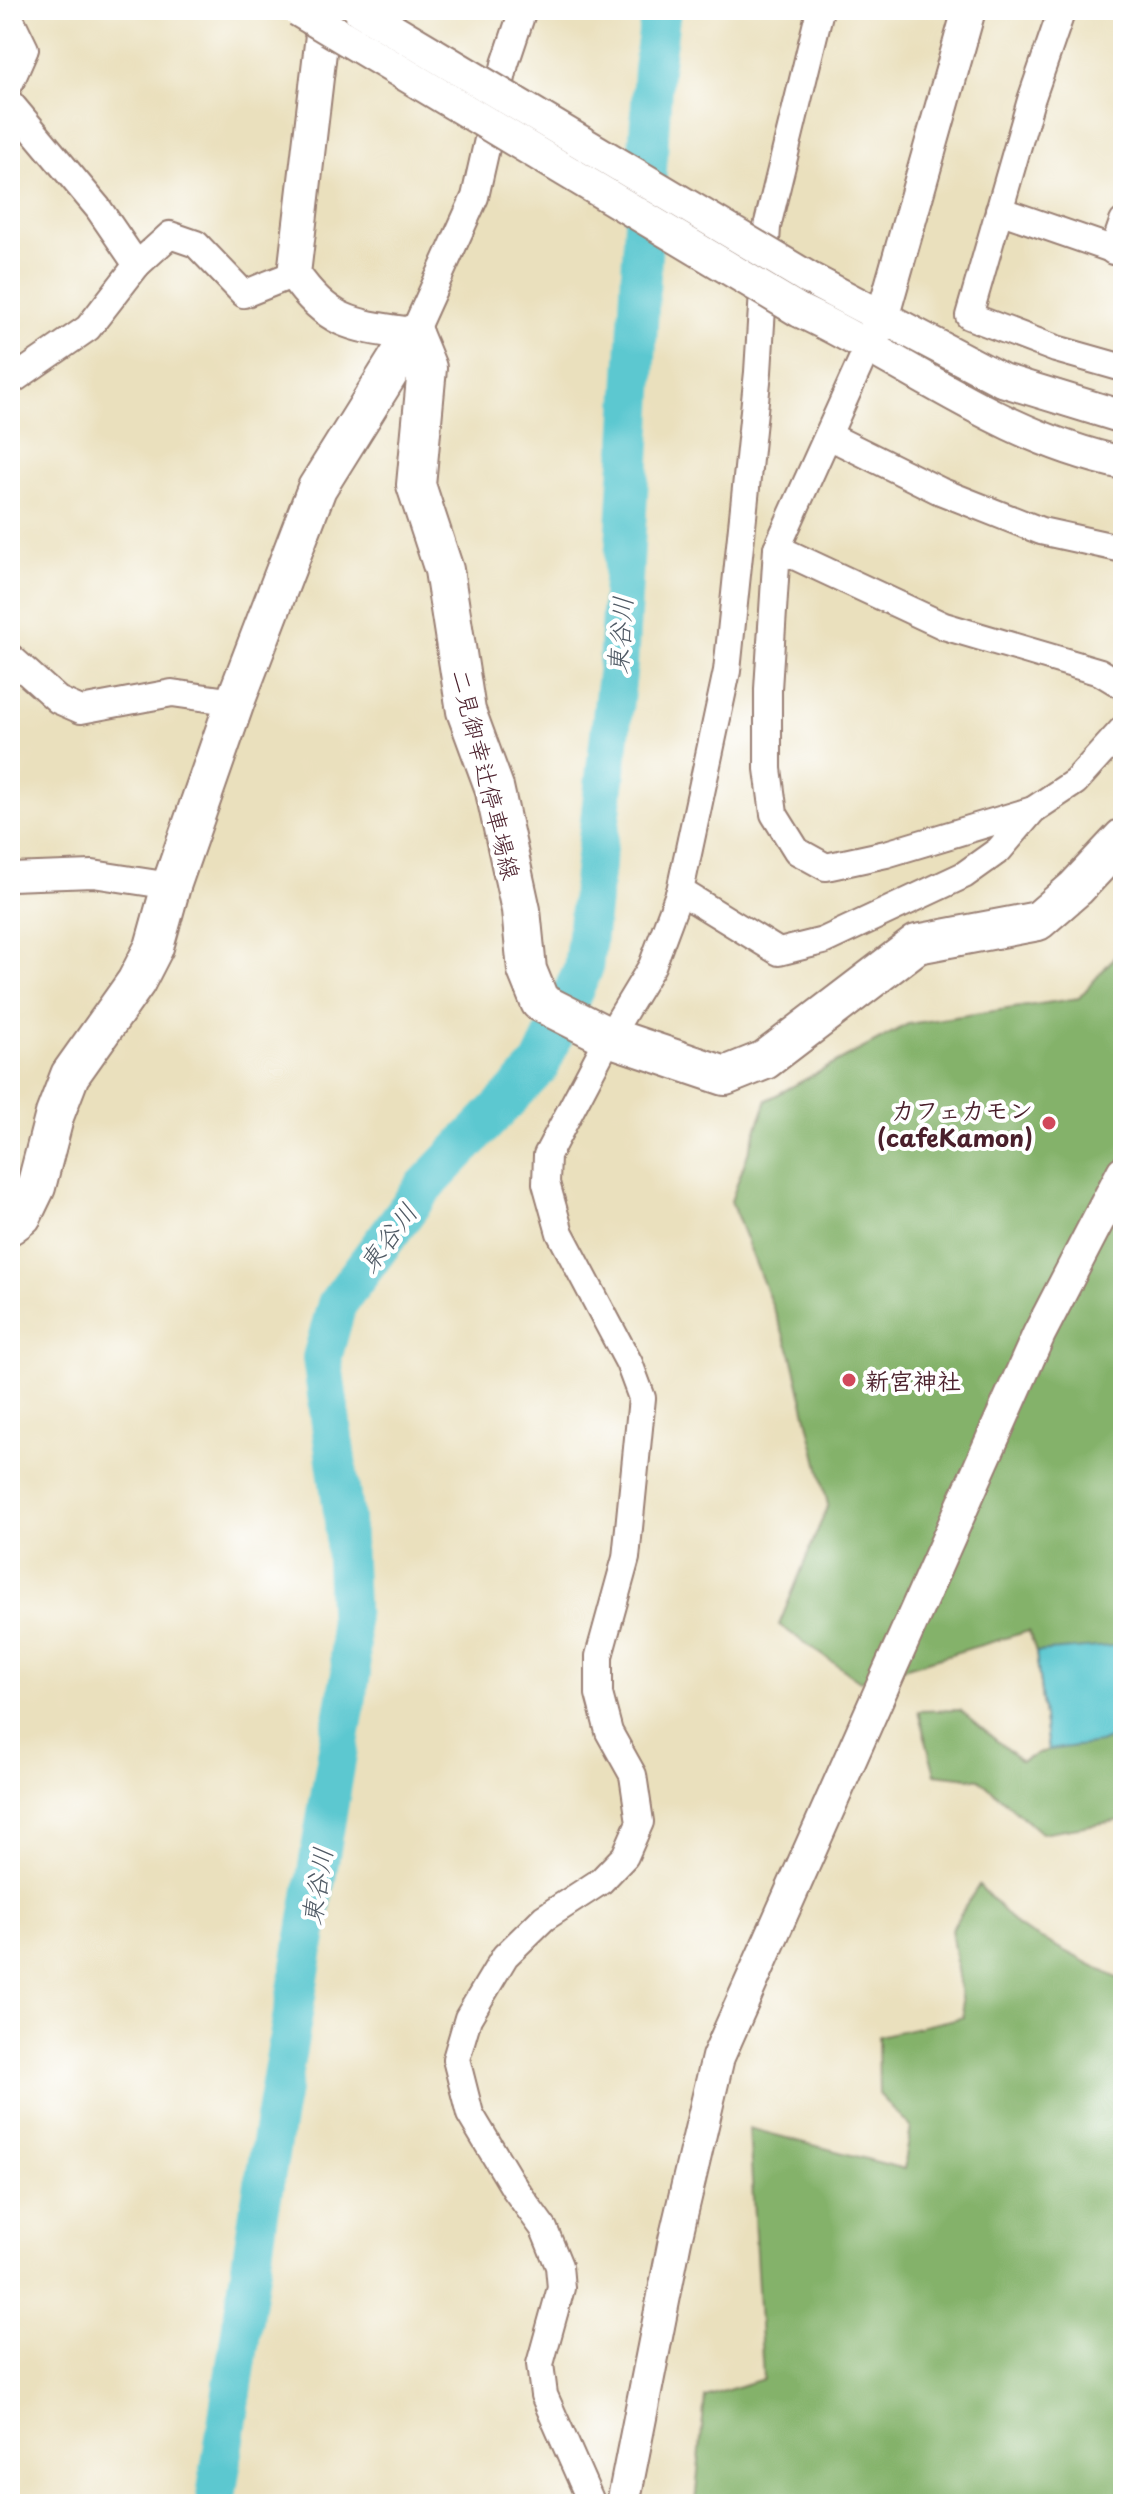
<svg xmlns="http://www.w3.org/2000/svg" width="1133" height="2514" font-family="'Playpen Sans','Klee One',sans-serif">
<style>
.forest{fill:#84b26b;stroke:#67684b;stroke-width:2}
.water{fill:#5bc8d0;stroke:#52747e;stroke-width:2}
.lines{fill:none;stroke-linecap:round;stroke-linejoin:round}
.river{stroke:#5bc8d0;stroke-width:40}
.minor-casing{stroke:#9a8074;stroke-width:30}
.tertiary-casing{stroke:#9a8074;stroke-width:36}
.secondary-casing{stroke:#9a8074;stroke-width:42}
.minor{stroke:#fff;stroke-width:26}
.tertiary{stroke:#fff;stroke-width:32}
.secondary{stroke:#fff;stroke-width:38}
.tertiary-bridge-casing{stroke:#9a8074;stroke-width:36;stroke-linecap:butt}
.tertiary-bridge{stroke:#fff;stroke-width:32}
.poi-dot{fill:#d1495b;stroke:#fff;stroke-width:3}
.labels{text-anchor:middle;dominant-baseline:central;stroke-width:8;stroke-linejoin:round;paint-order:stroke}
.street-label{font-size:24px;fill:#4a1f2b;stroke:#fff}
.poi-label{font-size:24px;font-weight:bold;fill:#4a1f2b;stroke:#fff;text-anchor:end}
.water-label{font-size:26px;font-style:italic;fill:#505a65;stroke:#fff}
</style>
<rect width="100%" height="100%" fill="#fff"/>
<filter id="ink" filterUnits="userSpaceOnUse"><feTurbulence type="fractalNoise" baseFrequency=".0125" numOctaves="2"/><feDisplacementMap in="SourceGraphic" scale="16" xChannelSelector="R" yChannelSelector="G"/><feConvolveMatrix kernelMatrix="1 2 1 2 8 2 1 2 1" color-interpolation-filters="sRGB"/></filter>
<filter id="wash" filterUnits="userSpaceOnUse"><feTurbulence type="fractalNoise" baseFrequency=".006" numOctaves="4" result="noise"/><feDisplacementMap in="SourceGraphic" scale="32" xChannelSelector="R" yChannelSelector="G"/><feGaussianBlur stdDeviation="1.8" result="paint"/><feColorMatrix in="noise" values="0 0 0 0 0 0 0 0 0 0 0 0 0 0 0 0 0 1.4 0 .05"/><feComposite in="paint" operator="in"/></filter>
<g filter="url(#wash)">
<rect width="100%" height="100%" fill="#eae0bd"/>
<!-- forest -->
<g class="forest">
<polygon points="1123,947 1123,1820 1041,1833 979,1779 935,1774 918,1711 960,1710 1021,1761 1048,1750 1036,1652 1029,1631 860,1681 779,1625 828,1505 792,1356 731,1201 767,1100 908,1024 1079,998"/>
<polygon points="979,1885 1018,1927 1123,1981 1123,2504 695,2504 705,2397 763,2379 749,2128 904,2169 911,2127 879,2094 878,2036 964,2017 951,1929"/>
</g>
<!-- water -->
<polygon class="water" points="1123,1645 1123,1733 1099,1743 1048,1750 1036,1652"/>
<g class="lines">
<!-- river -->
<polyline class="river" points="215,2504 259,2213 351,1673 344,1519 322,1358 337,1304 423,1188 540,1066 583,969 618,665 653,69 661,10"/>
</g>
</g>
<g filter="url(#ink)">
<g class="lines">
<defs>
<g id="minor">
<polyline points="1062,10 1031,100 969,316 1056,349 1123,368"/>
<polyline points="10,18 25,49 10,83"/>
<polyline points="10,103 98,208 137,265"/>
<polyline points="999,210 1123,253"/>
<polyline points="1113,251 1123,222"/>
<polyline points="413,334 475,197 505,64 523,10"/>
<polyline points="869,344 777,548 768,689 768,769 774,814 797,851 826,867 886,854 1033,810"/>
<polyline points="10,382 88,328 137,265 170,235 196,244 244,294 294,274"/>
<polyline points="829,436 940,491 1041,531 1123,549"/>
<polyline points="777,548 944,626 1100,672 1123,686"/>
<polyline points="10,657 58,700 81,710 172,693 235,702"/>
<polyline points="10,877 93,874 171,886"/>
<polyline points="680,891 779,952 823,941 964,875 999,850 1033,810 1075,782 1123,729"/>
<polyline points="592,2504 544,2395 540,2364 561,2288 559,2266 544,2229 515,2189 470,2114 456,2059 468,2018 505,1956 544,1918 601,1881 625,1856 640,1822 633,1775 609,1732 599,1694 599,1656 626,1558 642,1398 629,1363 560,1233 546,1183 547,1155 609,1037 652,966 680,891 727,671 758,372 767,227 820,10"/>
</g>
<g id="tertiary">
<path d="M314 10 322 35 294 274C329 325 355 326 413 334"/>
<polyline points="810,279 1002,380 1123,417"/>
<path d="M800 311C911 363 1000 437 1123 463"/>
<polyline points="869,344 883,315 969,10"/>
<polyline points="623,2504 675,2240 718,2057 1039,1334 1123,1172"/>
</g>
<g id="secondary">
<polyline points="413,334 427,368 416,485 444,570 466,711 494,787 521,910 527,970 540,1002 609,1037 725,1076 765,1060 917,944 1038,921 1076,888 1123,838"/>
<polyline points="10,1225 22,1216 36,1187 55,1114 70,1075 136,982 154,947 171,886 235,702 317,488 413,334"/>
</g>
</defs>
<!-- minor casing -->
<use href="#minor" class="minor-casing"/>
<!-- tertiary casing -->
<use href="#tertiary" class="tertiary-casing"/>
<!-- secondary casing -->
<use href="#secondary" class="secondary-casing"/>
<!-- minor -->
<use href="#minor" class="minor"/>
<!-- tertiary -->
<use href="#tertiary" class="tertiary"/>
<!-- secondary -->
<use href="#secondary" class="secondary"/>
<defs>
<g id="tertiary-bridge">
<polyline points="298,10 800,311"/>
<polyline points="360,10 810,279"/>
</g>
</defs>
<!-- tertiary-bridge casing -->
<use href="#tertiary-bridge" class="tertiary-bridge-casing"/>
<!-- tertiary-bridge -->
<use href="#tertiary-bridge" class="tertiary-bridge"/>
</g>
</g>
<!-- markers -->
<g class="poi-dot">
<circle cx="1049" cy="1123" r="8"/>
<circle cx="849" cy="1380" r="8"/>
</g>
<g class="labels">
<!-- street labels -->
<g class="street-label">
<text transform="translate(487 774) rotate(76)">二見御幸辻停車場線</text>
</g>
<!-- poi labels -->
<g class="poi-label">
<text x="1033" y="1109">カフェカモン<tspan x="1033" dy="28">(cafeKamon)</tspan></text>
<text x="865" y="1380" text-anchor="start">新宮神社</text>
</g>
<!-- water labels -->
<g class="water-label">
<text transform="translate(619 635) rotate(-86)">東谷川</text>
<text transform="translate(387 1237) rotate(-53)">東谷川</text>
<text transform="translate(316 1886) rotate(-81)">東谷川</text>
</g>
</g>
<!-- margin -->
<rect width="1133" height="2514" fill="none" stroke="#fff" stroke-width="40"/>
</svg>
